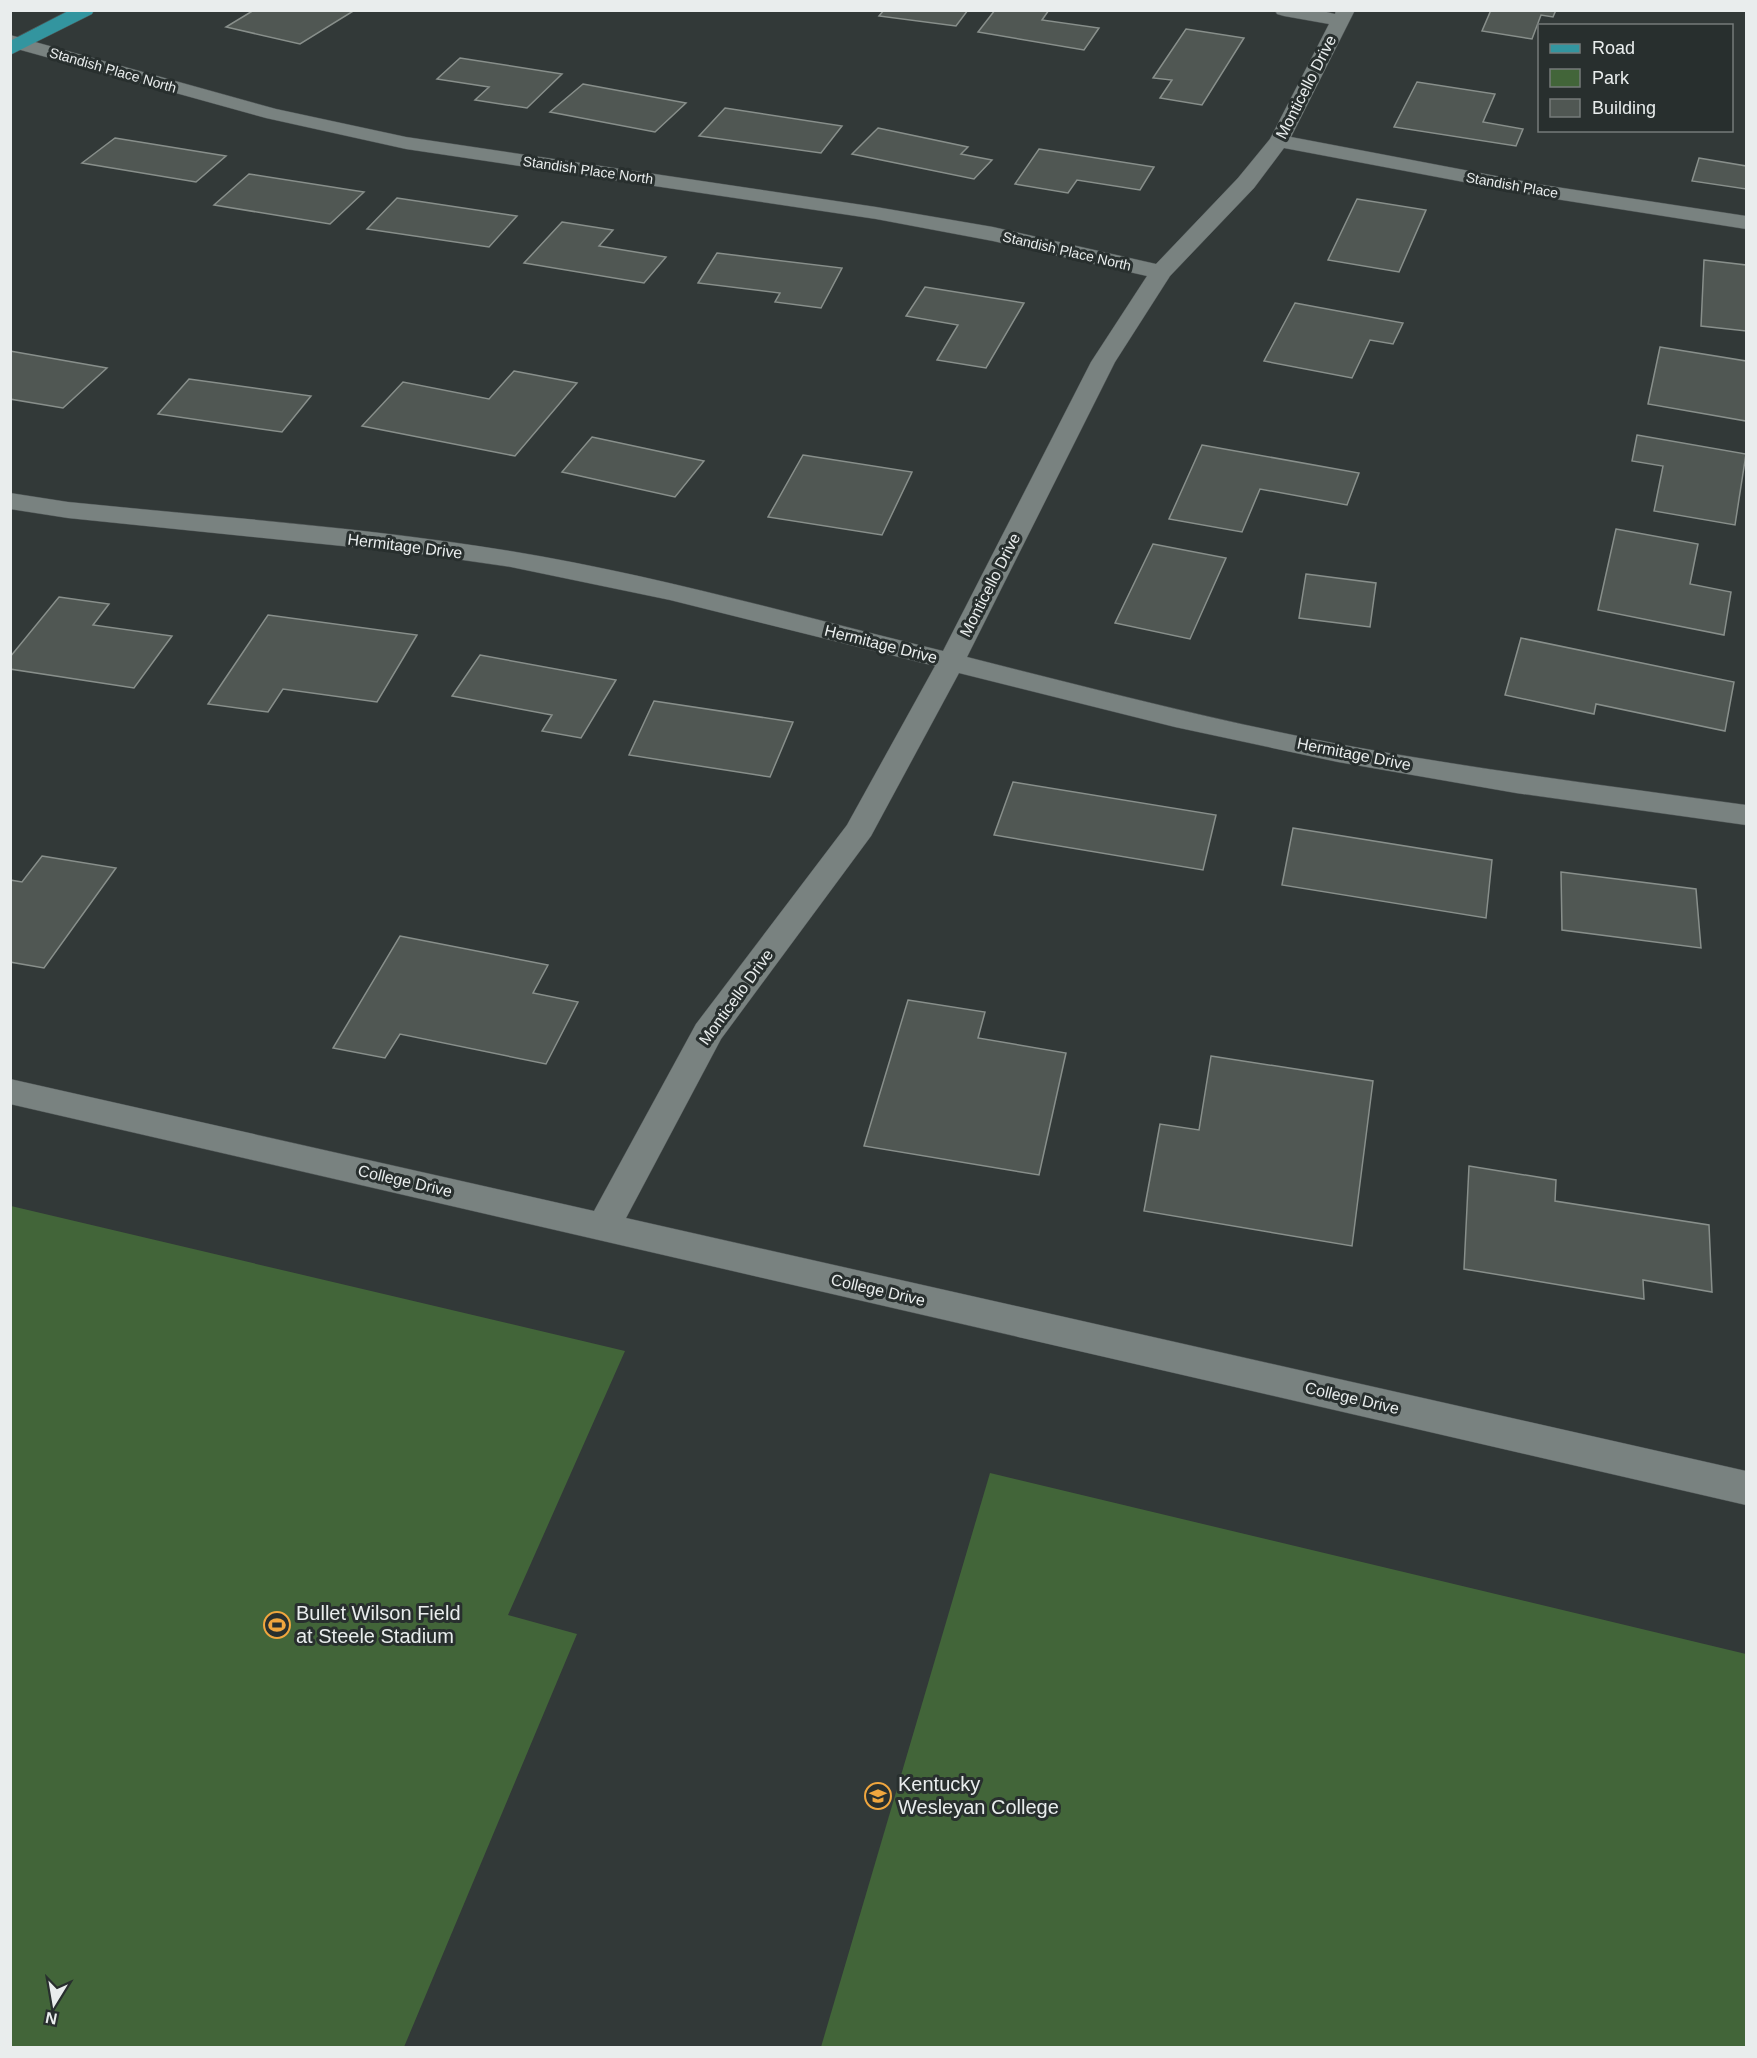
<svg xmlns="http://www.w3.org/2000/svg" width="1757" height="2058" font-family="Helvetica,sans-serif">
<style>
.green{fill:#426539}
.building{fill:#505753;stroke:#888f8b;stroke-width:1.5}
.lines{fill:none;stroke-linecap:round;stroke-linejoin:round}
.minor-casing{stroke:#4f5555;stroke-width:1}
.major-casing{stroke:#4f5555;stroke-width:1}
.minor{fill:#798280;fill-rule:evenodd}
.major{fill:#33959f;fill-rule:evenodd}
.labels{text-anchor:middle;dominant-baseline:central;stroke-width:6;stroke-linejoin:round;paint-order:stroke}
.far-street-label{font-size:14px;fill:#e9eded;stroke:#282f2e}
.street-label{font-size:16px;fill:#e9eded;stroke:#282f2e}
.near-poi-label{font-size:20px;fill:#e9eded;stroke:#282f2e;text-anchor:start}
</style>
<rect width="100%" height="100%" fill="#323938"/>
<!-- green -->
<g class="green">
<polygon points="11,1206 625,1351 508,1615 577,1634 404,2047 11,2047"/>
<polygon points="990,1473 1746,1654 1746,2047 821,2047"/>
</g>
<!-- building -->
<g class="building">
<polygon points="254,10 355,10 300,44 226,27"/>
<polygon points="884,10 968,10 956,26 879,16"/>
<polygon points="995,10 1049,10 1042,20 1099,28 1084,50 978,32"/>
<polygon points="1491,10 1556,10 1553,17 1541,15 1532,39 1482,31"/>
<polygon points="1186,29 1244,38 1202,105 1160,98 1172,80 1153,78"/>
<polygon points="460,58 562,74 527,108 475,100 489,87 437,79"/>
<polygon points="1417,82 1495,94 1483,122 1523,129 1516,146 1394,127"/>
<polygon points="583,84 686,103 655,132 550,112"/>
<polygon points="725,108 842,126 821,153 699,136"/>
<polygon points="878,128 968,147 961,154 992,160 974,179 852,154"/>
<polygon points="115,138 226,156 196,182 82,163"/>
<polygon points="1039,149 1154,167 1140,190 1077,180 1068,193 1015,184"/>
<polygon points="1699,158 1746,166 1746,189 1692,181"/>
<polygon points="249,174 364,192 330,224 214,205"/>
<polygon points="397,198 517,216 489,247 367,229"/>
<polygon points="1357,199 1426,210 1399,272 1328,260"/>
<polygon points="562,222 613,230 599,246 666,257 644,283 524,263"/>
<polygon points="717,253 842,268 821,308 775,302 780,293 698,283"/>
<polygon points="1704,260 1746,265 1746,331 1701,326"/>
<polygon points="925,287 1024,303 986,368 937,360 958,325 906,316"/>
<polygon points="1295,303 1403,323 1393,344 1370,340 1352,378 1264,361"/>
<polygon points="1660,347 1746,361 1746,421 1648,404"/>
<polygon points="10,351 107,368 63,408 10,399"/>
<polygon points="514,371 577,383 515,456 362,426 403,382 489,399"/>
<polygon points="189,379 311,396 282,432 158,414"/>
<polygon points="1637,435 1746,454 1735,525 1654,511 1663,466 1632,461"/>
<polygon points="592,437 704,461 675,497 562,472"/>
<polygon points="1202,445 1359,473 1347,505 1260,489 1242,532 1169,519"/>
<polygon points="803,455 912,472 882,535 768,517"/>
<polygon points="1616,529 1698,544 1690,584 1731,592 1724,635 1598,610"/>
<polygon points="1153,544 1226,558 1190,639 1115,623"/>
<polygon points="1306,574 1376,583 1370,627 1299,618"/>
<polygon points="59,597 109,604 93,625 172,636 134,688 10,669 10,657"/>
<polygon points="268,615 417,635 377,702 283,689 268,712 208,704"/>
<polygon points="1521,638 1734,682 1725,731 1596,704 1594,714 1505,695"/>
<polygon points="480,655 616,680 581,738 542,731 552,715 452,696"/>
<polygon points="654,701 793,722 770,777 629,755"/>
<polygon points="1013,782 1216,815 1203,870 994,835"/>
<polygon points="1293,828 1492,860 1486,918 1282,885"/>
<polygon points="42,856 116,868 44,968 10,962 10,880 22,882"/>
<polygon points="1561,872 1696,889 1701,948 1562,930"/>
<polygon points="400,936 548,965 533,993 578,1002 546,1064 400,1034 385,1058 333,1048"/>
<polygon points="908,1000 985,1012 978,1038 1066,1053 1039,1175 864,1146"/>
<polygon points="1211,1056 1373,1081 1352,1246 1144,1211 1160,1124 1199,1130"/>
<polygon points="1469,1166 1556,1180 1555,1201 1709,1225 1712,1292 1643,1280 1644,1299 1464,1269"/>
</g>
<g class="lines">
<defs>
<path id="minor" d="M1275 10H1318L1335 14 1336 10H1355L1291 137 1543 185 1746 216V229L1543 197 1284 148 1254 188 1170 276 1115 362 967 657C1090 688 1213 720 1338 744 1473 769 1610 786 1746 805V825L1516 793 1338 762 1175 727 959 673 871 836 721 1039 626 1218 1746 1471V1505L10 1104V1079L594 1211 696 1024 847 825 935 666 670 600 511 567 421 554 68 518 10 509V493L68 502C215 517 364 527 510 551 656 575 799 616 943 651L1091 362 1147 276 993 241 876 219 406 149 266 118 10 47V35L276 109 406 137 876 207 993 227 1156 264 1238 178 1270 139 1329 24 1284 16 1277 14Z"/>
<polygon id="major" points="70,10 94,10 92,14 10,55 10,41"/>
</defs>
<!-- minor casing -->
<use href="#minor" class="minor-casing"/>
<!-- major casing -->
<use href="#major" class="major-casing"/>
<!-- minor -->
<use href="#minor" class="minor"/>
<!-- major -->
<use href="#major" class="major"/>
</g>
<!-- icons -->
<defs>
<symbol id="stadium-ring" viewBox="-11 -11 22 22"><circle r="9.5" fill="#282f2e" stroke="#f0a63e" stroke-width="1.5"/><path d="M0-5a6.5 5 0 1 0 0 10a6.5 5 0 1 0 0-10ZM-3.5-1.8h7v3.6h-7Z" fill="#f0a63e"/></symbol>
<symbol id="university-ring" viewBox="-11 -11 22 22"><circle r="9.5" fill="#282f2e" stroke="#f0a63e" stroke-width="1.5"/><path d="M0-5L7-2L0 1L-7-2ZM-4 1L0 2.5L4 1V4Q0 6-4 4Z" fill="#f0a63e"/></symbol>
</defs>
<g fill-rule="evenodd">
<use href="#stadium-ring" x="262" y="1610" width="30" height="30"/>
<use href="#university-ring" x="863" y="1781" width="30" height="30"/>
</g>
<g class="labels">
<!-- far-street labels -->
<g class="far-street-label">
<text transform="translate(113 70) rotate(16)">Standish Place North</text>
<text transform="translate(588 170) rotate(8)">Standish Place North</text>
<text transform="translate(1512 185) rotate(10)">Standish Place</text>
<text transform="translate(1067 251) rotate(13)">Standish Place North</text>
</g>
<!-- street labels -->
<g class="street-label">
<text transform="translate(1306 87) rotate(-63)">Monticello Drive</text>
<text transform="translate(405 546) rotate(7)">Hermitage Drive</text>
<text transform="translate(990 585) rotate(-63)">Monticello Drive</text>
<text transform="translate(881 644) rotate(14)">Hermitage Drive</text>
<text transform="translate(1354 754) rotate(11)">Hermitage Drive</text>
<text transform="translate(736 997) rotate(-54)">Monticello Drive</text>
<text transform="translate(405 1181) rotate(13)">College Drive</text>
<text transform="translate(878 1290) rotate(13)">College Drive</text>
<text transform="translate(1352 1398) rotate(13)">College Drive</text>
</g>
<!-- near-poi labels -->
<g class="near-poi-label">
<text x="296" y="1613">Bullet Wilson Field<tspan x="296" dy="23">at Steele Stadium</tspan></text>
<text x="898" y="1784">Kentucky<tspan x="898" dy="23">Wesleyan College</tspan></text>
</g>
</g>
<!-- border -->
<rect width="1757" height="2058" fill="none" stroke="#e9eded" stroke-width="24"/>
<!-- legend -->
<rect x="1538" y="24" width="195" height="108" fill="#282f2e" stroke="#757b7a" stroke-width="1.5"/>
<rect x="1550" y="44" width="30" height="9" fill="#33959f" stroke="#757b7a" stroke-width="1.5"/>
<text x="1592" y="54" font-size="18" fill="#e9eded">Road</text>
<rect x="1550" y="69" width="30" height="18" fill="#426539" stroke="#757b7a" stroke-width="1.5"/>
<text x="1592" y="84" font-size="18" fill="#e9eded">Park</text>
<rect x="1550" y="99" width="30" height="18" fill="#505753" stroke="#757b7a" stroke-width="1.5"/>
<text x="1592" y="114" font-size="18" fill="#e9eded">Building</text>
<!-- north arrow -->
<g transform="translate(54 2004) rotate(191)" stroke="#282f2e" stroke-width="4.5" paint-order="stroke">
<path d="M0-4.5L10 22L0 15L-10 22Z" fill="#e9eded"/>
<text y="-9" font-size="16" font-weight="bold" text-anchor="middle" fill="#e9eded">N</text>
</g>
</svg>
